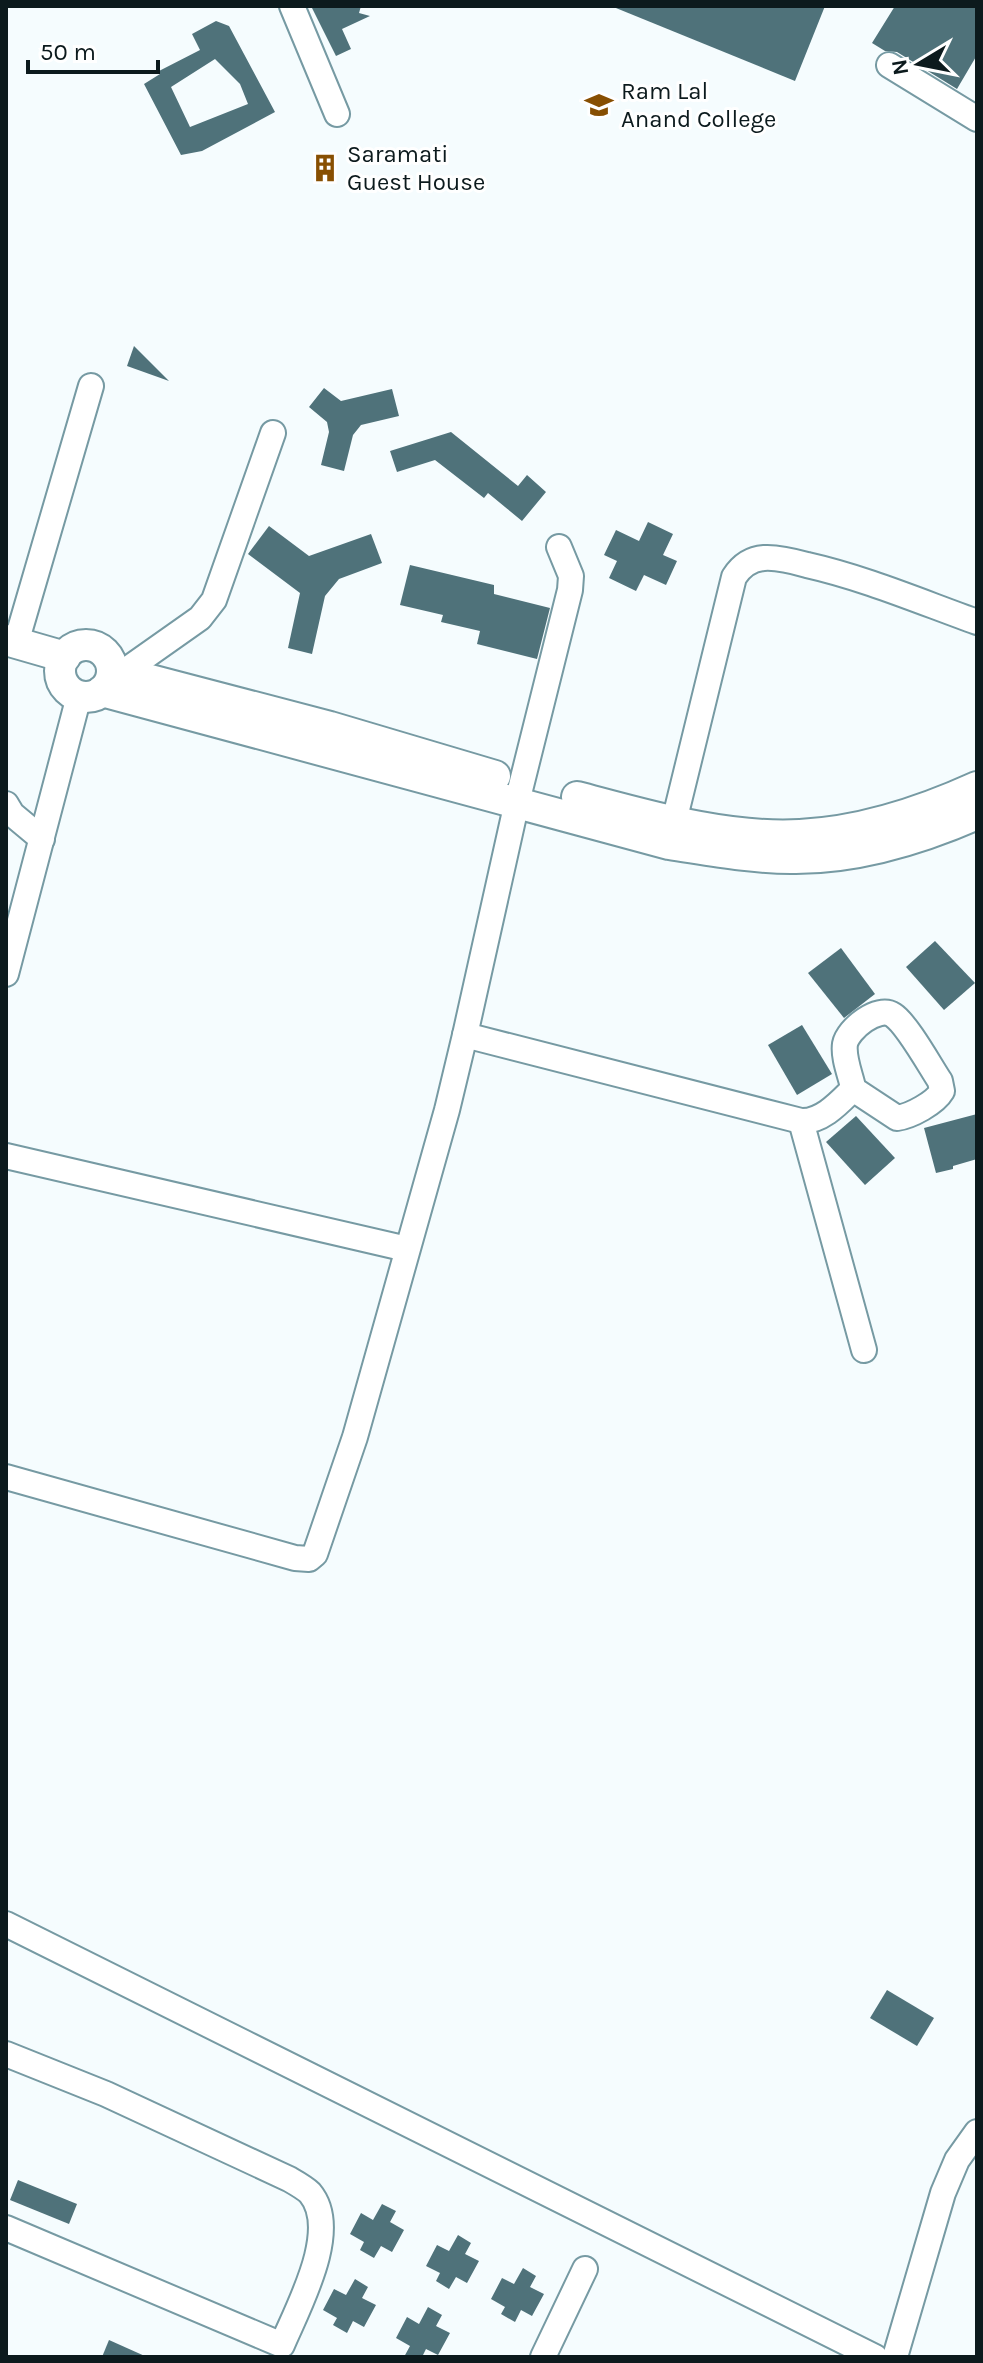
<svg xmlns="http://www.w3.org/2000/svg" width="983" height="2363" font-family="Karla,sans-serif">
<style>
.building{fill:#4f727a;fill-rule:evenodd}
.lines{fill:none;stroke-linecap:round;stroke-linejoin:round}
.minor-casing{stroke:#769aa3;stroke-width:28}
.major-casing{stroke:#769aa3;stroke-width:34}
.minor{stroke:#fff;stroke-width:24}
.major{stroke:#fff;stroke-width:30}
.labels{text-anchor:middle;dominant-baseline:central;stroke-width:6;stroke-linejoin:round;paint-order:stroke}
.poi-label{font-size:24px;fill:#0c1a1d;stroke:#fff;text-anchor:start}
</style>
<rect width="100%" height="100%" fill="#f5fcfe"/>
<!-- building -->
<g class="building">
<polygon points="311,6 361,6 359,13 370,16 342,29 351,49 336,56"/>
<polygon points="611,6 825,6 795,81"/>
<polygon points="895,6 977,6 977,55 957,89 897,52 885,51 872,43"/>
<path d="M216 21 229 26 275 112 202 151 181 155 144 84 160 74 159 71 200 50 192 34ZM215 59 240 84 248 104 190 127 171 87Z"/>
<polygon points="134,346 169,381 127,366"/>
<polygon points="324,388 341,401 392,389 399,416 361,425 353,435 344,471 321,465 329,432 327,422 309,407"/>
<polygon points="451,432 518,486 527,475 546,492 522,521 488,493 484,498 435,460 397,472 390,451"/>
<polygon points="648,522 673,534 663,555 677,561 666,585 644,575 636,591 609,578 617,561 604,555 616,530 639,541"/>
<polygon points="269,526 309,556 371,534 382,563 339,579 325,596 312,654 288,648 300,593 248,554"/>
<polygon points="410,565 494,585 494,594 550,608 537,659 477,644 480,631 441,622 443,615 400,605"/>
<polygon points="935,941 975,983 944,1010 906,967"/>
<polygon points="841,948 875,994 844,1018 808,973"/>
<polygon points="802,1025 832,1074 797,1095 768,1045"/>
<polygon points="977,1114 977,1159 953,1166 953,1169 936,1173 924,1128"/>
<polygon points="856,1116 895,1158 865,1185 826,1142"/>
<polygon points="887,1990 934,2018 917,2046 870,2018"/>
<polygon points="18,2180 77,2204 69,2224 10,2200"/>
<polygon points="382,2204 396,2211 390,2222 404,2230 392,2252 381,2246 374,2258 360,2250 364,2242 350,2234 361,2213 373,2220"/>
<polygon points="458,2235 471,2243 465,2254 479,2261 467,2283 456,2277 449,2289 436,2281 440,2273 426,2266 437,2245 449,2251"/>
<polygon points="523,2268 536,2276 530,2287 544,2294 532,2316 521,2310 515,2322 501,2314 505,2307 491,2299 502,2278 514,2284"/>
<polygon points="355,2279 368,2287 362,2298 376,2305 364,2327 353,2321 347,2333 333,2325 337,2318 323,2310 334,2289 346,2295"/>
<polygon points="428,2307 442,2315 436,2326 450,2333 438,2355 426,2349 422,2357 404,2357 410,2346 396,2338 407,2317 419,2324"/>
<polygon points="109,2340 147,2357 102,2357"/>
</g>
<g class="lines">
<defs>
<g id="minor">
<polyline points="292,6 337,114"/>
<polyline points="889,65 977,119"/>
<path d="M559 547 571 576 570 590 517 802 465 1035 801 1121C821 1122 838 1104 851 1091L853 1087C850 1074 843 1057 845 1044 848 1029 878 1005 893 1015 907 1024 930 1066 940 1081L942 1091C935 1103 911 1116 897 1118L853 1089"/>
<polyline points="16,643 91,386"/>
<polyline points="122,673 200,618 214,600 273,433"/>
<polyline points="6,804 12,814 42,839"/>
<path d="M670 838 734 577C741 566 750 559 764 558 778 557 793 561 807 565 865 578 921 602 977 622"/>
<polyline points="6,974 79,696"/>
<polyline points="801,1121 864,1350"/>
<polyline points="6,1156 407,1249"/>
<polyline points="6,1477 295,1558 309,1559 315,1554 355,1437 447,1110 465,1035"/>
<polyline points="6,1924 875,2357"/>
<path d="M6 2054 106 2094 289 2179C296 2183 305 2188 310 2193 341 2230 298 2307 282 2345L6 2228"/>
<polyline points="543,2357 585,2269"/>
<polyline points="895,2357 943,2193 957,2160 977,2132"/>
</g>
<g id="major">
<polyline points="6,640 65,657"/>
<circle cx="86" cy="671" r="26"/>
<polyline points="112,670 330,727 495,776"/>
<path d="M102 691 669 844C709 850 750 858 791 858 854 859 920 839 977 814"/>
<path d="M577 797C649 816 725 839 800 835 861 832 922 812 977 787"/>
</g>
</defs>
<!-- minor casing -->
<use href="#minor" class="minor-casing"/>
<!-- major casing -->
<use href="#major" class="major-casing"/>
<!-- minor -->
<use href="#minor" class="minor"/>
<!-- major -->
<use href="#major" class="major"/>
</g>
<!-- icons -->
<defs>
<symbol id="university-bare" viewBox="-9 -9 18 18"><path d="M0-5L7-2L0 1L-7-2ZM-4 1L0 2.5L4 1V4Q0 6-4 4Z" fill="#874f02" stroke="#fff" stroke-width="2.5" paint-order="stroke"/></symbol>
<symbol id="building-bare" viewBox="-9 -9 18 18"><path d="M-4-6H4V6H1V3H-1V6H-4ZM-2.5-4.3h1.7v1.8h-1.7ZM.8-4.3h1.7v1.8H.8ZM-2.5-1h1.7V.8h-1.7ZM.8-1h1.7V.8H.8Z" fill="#874f02" stroke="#fff" stroke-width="2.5" paint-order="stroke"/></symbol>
</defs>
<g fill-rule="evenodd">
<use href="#university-bare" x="579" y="85" width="40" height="40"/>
<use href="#building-bare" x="305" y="148" width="40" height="40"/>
</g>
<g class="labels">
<!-- poi labels -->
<g class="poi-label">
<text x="621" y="91">Ram Lal<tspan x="621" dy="28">Anand College</tspan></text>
<text x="347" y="154">Saramati<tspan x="347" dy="28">Guest House</tspan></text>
</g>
</g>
<!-- border -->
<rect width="983" height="2363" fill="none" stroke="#0c1a1d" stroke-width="16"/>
<!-- north arrow -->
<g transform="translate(919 64) rotate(260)" stroke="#ffffff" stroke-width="6" paint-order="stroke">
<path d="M0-6L14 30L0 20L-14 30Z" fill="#0c1a1d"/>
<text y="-12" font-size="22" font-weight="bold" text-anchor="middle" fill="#0c1a1d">N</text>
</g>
<!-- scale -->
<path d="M28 60v12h130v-12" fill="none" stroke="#0c1a1d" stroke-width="4"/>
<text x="40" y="60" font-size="24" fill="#0c1a1d" stroke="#ffffff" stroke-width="6" paint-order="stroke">50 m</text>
</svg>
